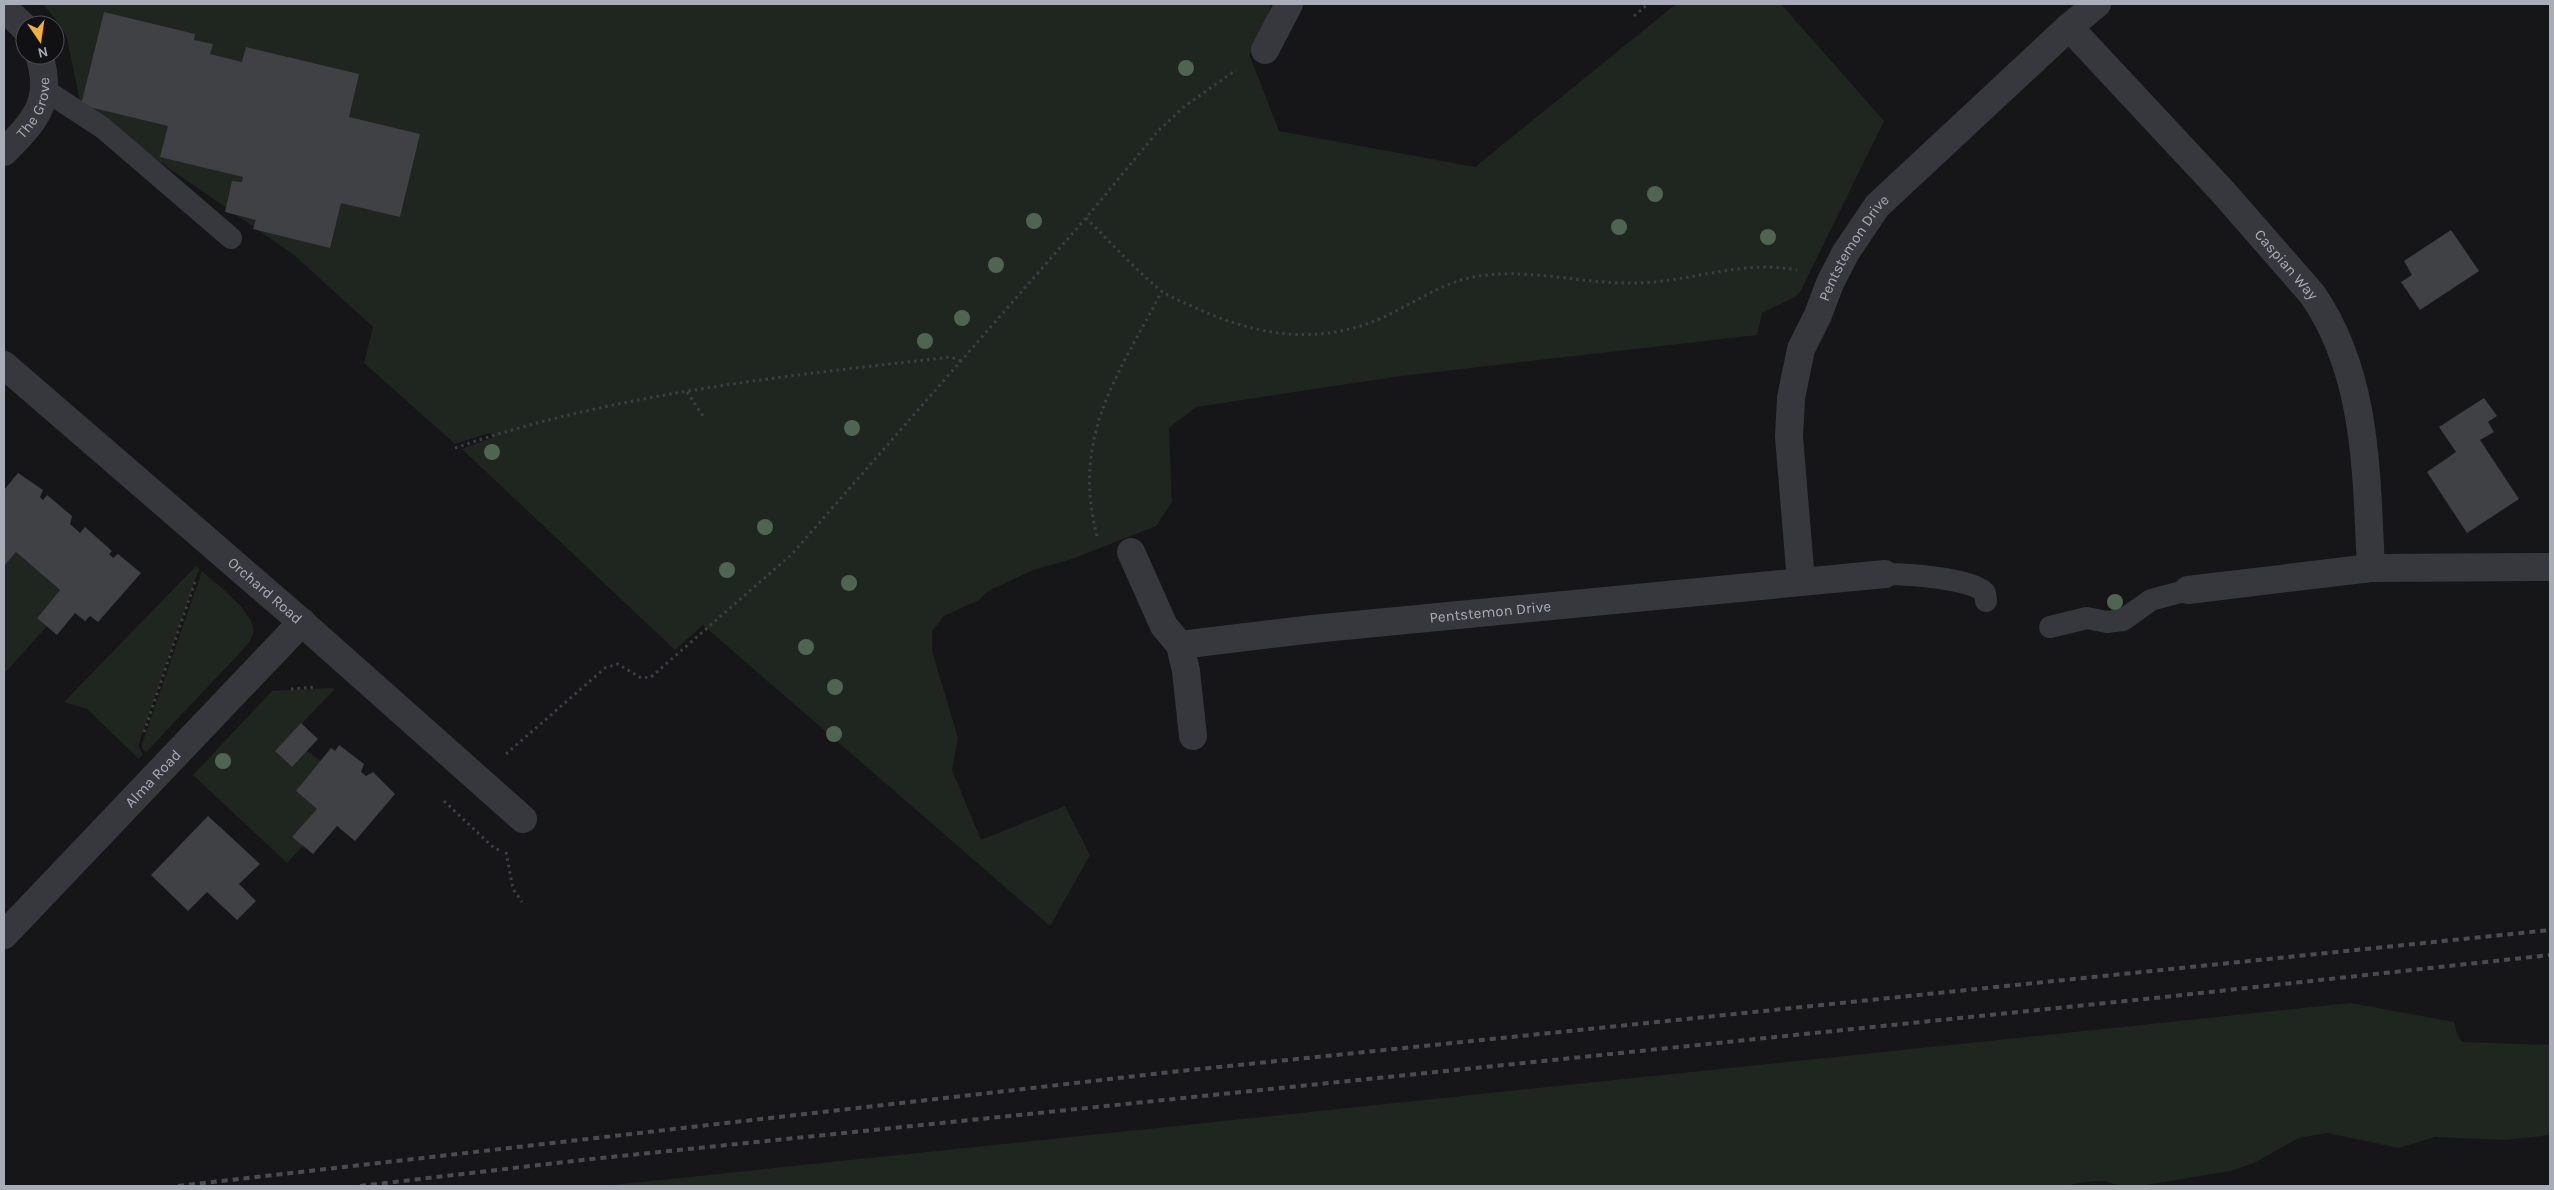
<svg xmlns="http://www.w3.org/2000/svg" width="2554" height="1190" font-family="Karla,sans-serif">
<style>
.green{fill:#1e261f}
.building{fill:#404145}
.lines{fill:none;stroke-linecap:round;stroke-linejoin:round}
.path{stroke:#3d3f44;stroke-width:3;stroke-dasharray:2.5 4;stroke-linecap:butt}
.service{stroke:#37383d;stroke-width:22}
.minor{stroke:#37383d;stroke-width:28}
.rail{stroke:#4a4c52;stroke-width:4;stroke-dasharray:6 5;stroke-linecap:butt}
.tree{fill:#506452}
.labels{text-anchor:middle;dominant-baseline:central;stroke-width:5;stroke-linejoin:round;paint-order:stroke}
.street-label{font-size:15px;fill:#a8adb8;stroke:#111113}
</style>
<rect width="100%" height="100%" fill="#161618"/>
<!-- green -->
<g class="green">
<polygon points="43,4 1271,4 1260,43 1249,54 1279,131 1475,167 1676,4 1781,4 1884,121 1800,292 1795,297 1762,313 1757,335 1401,376 1196,407 1169,428 1172,502 1156,526 1072,559 1033,570 988,591 979,600 944,616 932,631 932,651 958,738 952,770 981,840 1065,806 1090,855 1050,926 703,625 675,650 462,449 494,437 489,433 455,444 364,363 373,327 294,255 81,107 67,38 61,26"/>
<polygon points="16,552 60,590 37,617 47,626 4,674 4,566"/>
<polygon points="196,566 199,569 138,746 143,754 139,759 87,709 64,702"/>
<path d="M202 571C214 583 258 614 253 633 251 642 244 648 238 655L146 752 142 748V744Z"/>
<polygon points="330,688 335,689 275,751 292,767 307,751 321,761 296,791 317,809 293,837 303,846 287,863 193,775 272,691"/>
<polygon points="2351,1003 2454,1022 2457,1034 2462,1042 2550,1045 2550,1135 2505,1140 2435,1137 2399,1148 2327,1133 2299,1138 2254,1163 2230,1171 2140,1186 2120,1186 2105,1181 2092,1181 2064,1186 603,1186"/>
</g>
<!-- building -->
<g class="building">
<polygon points="104,12 195,34 194,40 213,44 210,54 242,62 246,47 359,74 349,117 420,134 400,217 341,203 330,248 253,229 256,220 225,212 232,181 242,182 243,177 160,157 168,126 81,105"/>
<polygon points="2451,230 2479,271 2420,310 2401,282 2412,275 2404,261"/>
<polygon points="2484,398 2497,416 2488,422 2494,432 2480,440 2519,499 2467,533 2427,472 2456,452 2439,427"/>
<polygon points="18,473 43,490 40,497 43,500 47,495 72,516 70,524 80,533 85,527 112,551 109,554 113,558 118,554 141,573 98,622 90,616 85,621 75,613 57,635 37,618 60,590 16,552 4,566 4,490"/>
<polygon points="301,723 318,739 292,767 275,751"/>
<polygon points="339,745 364,764 361,772 366,776 373,772 395,794 355,841 337,826 313,854 292,837 317,809 296,791 331,748 335,751"/>
<polygon points="208,816 260,864 239,884 256,901 237,920 207,892 188,911 151,875"/>
</g>
<g class="lines">
<!-- path -->
<g class="path">
<polyline points="1634,16 1648,4"/>
<path d="M1086 218C1110 242 1134 268 1160 290 1171 298 1185 303 1198 309 1250 332 1301 343 1357 327 1396 316 1430 288 1465 279 1519 265 1579 284 1633 283 1688 283 1742 259 1797 270"/>
<polyline points="687,392 705,419"/>
<path d="M455 448C614 393 785 376 951 357L961 361"/>
<path d="M1097 536C1071 436 1118 375 1162 291"/>
<polyline points="291,689 317,687"/>
<polyline points="144,732 196,579"/>
<polyline points="506,754 605,668 618,664 641,678 651,677 792,554 1086,218 1158,131 1185,106 1236,70"/>
<polyline points="444,801 495,849 501,850"/>
<polyline points="506,852 513,889 522,902"/>
</g>
<!-- service -->
<g class="service">
<polyline points="45,90 103,128 231,238"/>
<path d="M1885 574C1905 574 1973 578 1985 593L1986 601"/>
<polyline points="2050,627 2087,618 2107,622 2123,620 2151,600 2188,590"/>
</g>
<!-- minor -->
<g class="minor">
<polyline points="4,8 25,28"/>
<path id="s1" d="M2069 27 2223 192 2312 294C2368 374 2366 474 2371 568"/>
<polyline points="1265,50 1289,4"/>
<path id="s2" d="M4 152C35 121 54 101 39 55"/>
<path id="s3" d="M4 365 290 612 523 819"/>
<polyline points="1131,552 1164,626 1180,645 1186,671 1193,736"/>
<path id="s4" d="M1801 581 1789 437 1791 398 1801 349 1818 315 1830 283 1846 252 1877 206 2069 27 2097 4"/>
<polyline points="2188,590 2371,568 2550,567"/>
<path id="s5" d="M1180 645 1313 629 1885 574"/>
<path id="s6" d="M4 935 302 622"/>
</g>
<!-- rail -->
<g class="rail">
<polyline points="178,1186 1171,1072 2550,930"/>
<polyline points="360,1186 582,1160 2164,997 2550,955"/>
</g>
</g>
<!-- trees -->
<g class="tree">
<circle cx="1186" cy="68" r="8"/>
<circle cx="1655" cy="194" r="8"/>
<circle cx="1034" cy="221" r="8"/>
<circle cx="1619" cy="227" r="8"/>
<circle cx="1768" cy="237" r="8"/>
<circle cx="996" cy="265" r="8"/>
<circle cx="962" cy="318" r="8"/>
<circle cx="925" cy="341" r="8"/>
<circle cx="852" cy="428" r="8"/>
<circle cx="492" cy="452" r="8"/>
<circle cx="765" cy="527" r="8"/>
<circle cx="727" cy="570" r="8"/>
<circle cx="849" cy="583" r="8"/>
<circle cx="2115" cy="602" r="8"/>
<circle cx="806" cy="647" r="8"/>
<circle cx="835" cy="687" r="8"/>
<circle cx="834" cy="734" r="8"/>
<circle cx="223" cy="761" r="8"/>
</g>
<g class="labels">
<!-- street labels -->
<g class="street-label">
<text stroke="none"><textPath href="#s2" startOffset="55">The Grove</textPath></text>
<text stroke="none"><textPath href="#s4" startOffset="348">Pentstemon Drive</textPath></text>
<text stroke="none"><textPath href="#s1" startOffset="322">Caspian Way</textPath></text>
<text stroke="none"><textPath href="#s3" startOffset="345">Orchard Road</textPath></text>
<text stroke="none"><textPath href="#s5" startOffset="312">Pentstemon Drive</textPath></text>
<text stroke="none"><textPath href="#s6" startOffset="216">Alma Road</textPath></text>
</g>
</g>
<!-- border -->
<rect width="2554" height="1190" fill="none" stroke="#a8adb8" stroke-width="10"/>
<!-- north arrow -->
<g transform="translate(40 40) rotate(167)"><circle r="24" fill="#111113" stroke="#4d4f55"/>
<path d="M0-4L9 19L0 12L-9 19Z" fill="#f2b134"/>
<text y="-8" font-size="14" font-weight="bold" text-anchor="middle" fill="#a8adb8">N</text>
</g>
</svg>
